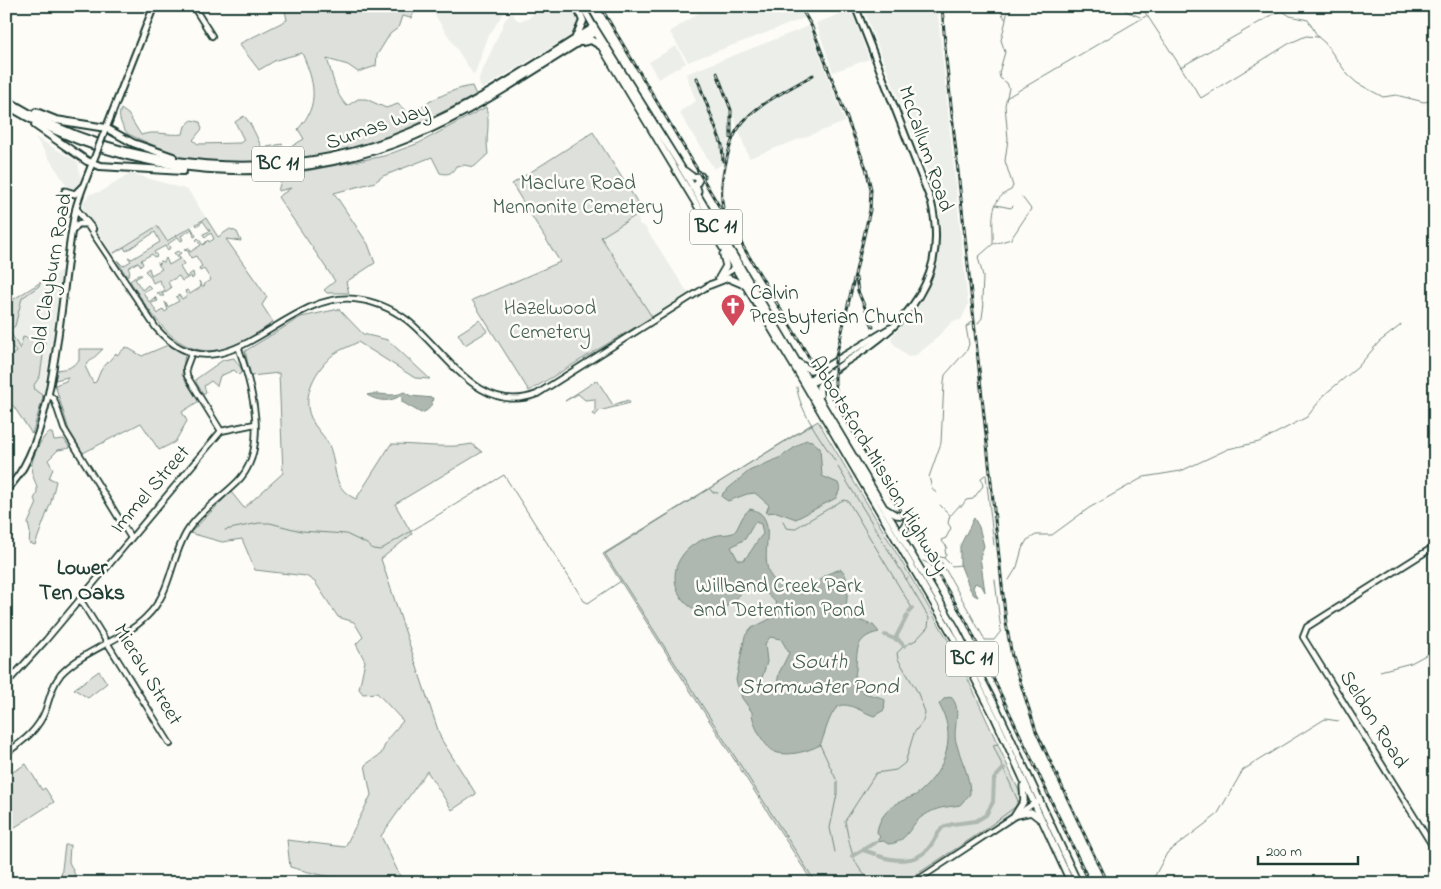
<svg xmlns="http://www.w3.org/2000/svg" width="1441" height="889" font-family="'Indie Flower',sans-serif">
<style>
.built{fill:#eceee9}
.green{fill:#dde0db;stroke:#7e8e88}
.water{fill:#aeb8b1;stroke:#75877f;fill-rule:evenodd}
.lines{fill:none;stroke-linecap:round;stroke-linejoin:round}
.stream{stroke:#75877f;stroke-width:1}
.canal{stroke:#aeb8b1;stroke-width:4}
.tertiary-casing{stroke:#1f3d34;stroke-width:8}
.secondary-casing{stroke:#1f3d34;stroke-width:9}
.trunk-casing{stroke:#1f3d34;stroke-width:9}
.motorway-casing{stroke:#1f3d34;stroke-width:10}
.tertiary{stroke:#fdfcf7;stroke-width:4.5}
.secondary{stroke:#fdfcf7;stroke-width:5}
.trunk{stroke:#fdfcf7;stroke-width:5.5}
.motorway{stroke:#fdfcf7;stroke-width:6}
.rail-casing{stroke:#1f3d34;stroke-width:3}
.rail{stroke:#fdfcf7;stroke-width:1;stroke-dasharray:4;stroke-linecap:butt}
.secondary-bridge-casing{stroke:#1f3d34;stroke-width:9;stroke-linecap:butt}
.secondary-bridge{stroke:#fdfcf7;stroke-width:5}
.labels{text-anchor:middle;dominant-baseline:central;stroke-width:5;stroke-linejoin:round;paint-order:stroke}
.shield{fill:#fdfcf7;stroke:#62766e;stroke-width:1}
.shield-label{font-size:20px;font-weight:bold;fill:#1f3d34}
.street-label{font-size:21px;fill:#1f3d34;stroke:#fdfcf7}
.park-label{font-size:21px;fill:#455e55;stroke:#fdfcf7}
.poi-label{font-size:21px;fill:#1f3d34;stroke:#fdfcf7;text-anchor:start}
.neighbourhood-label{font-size:22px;font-weight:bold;fill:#1f3d34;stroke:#fdfcf7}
.water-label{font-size:22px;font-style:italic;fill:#435c53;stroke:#fdfcf7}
</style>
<rect width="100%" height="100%" fill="#fdfcf7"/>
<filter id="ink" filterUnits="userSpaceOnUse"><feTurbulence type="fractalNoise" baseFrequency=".02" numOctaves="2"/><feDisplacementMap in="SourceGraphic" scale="10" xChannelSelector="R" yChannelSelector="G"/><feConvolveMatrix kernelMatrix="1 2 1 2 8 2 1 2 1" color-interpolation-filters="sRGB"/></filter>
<g filter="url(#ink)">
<!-- built -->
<g class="built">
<polygon points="429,6 508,6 488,37 475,73 473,74"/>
<polygon points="533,6 571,6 578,18 577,29 570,36 482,89 479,84 479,79 505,20 512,12 516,19 521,21 528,19 533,14"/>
<polygon points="709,6 798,6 805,18 688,62 670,32"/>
<polygon points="862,6 937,6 968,305 961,320 953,321 929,345 916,355 908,357 892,342 891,338 923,299 932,278 941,228 939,209 932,183"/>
<polygon points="845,12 853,15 869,59 833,72 816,23"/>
<polygon points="809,26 845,122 749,158 717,72 715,73 730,115 731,131 724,163 714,169 679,112 696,101 686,74"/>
<polygon points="676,46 686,63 658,79 649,62"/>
<polygon points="35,137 78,162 81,181 78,188 73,191 69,189"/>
<polygon points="130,173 188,190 206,218 167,241 157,226 113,255 83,209 82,203 90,194 100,192"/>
<polygon points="638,214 639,224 645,227 688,293 652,317 601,237"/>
<polygon points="63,269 41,411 32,434 6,395 6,359 16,352 6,336 6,304"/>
</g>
<!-- green -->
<g class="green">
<path d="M284 6H411L415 11 411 18 402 16 398 28 390 34 377 55 376 66 358 72 348 65 327 59C333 75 334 93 347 106L358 99H366L386 108 398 104 407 112C417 111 421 106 429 102 442 95 457 88 472 86L476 95 401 133 350 150 294 159 242 163 182 158 128 134C122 127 117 117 121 109L128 114 141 135C156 130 168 136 183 134L185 126 192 120 200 122 202 129 193 140 198 144 240 143 244 140 235 122 244 116C252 124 257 138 262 148L282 144 287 149 304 139 298 129C321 104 314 81 302 53L276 60 259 70 239 44 287 20Z"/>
<path d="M486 107C491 125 485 135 488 154L474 167 464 165 456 166C452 174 448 175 440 173L432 157 383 176 375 182 334 193 368 244 375 263 346 282 349 293H327L324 290 335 281 278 197 291 188 278 191 280 184 290 174 384 156 419 143Z"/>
<polygon points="593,132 643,211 601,237 652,317 529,391 472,300 560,262 512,184"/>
<path d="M206 218 218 237 230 229 237 232 241 241 226 239 267 297 262 305 273 322C262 330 250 339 237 344 182 369 155 319 130 281L138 275H142L135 279 142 290 148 285 151 288 143 292 149 302 155 297 156 298 154 300 157 299 158 301 151 303 158 314 163 309 165 312 168 310 165 302 168 307 179 301 176 297 179 295 182 299 187 296 185 291 187 290 190 294 201 287 199 281 202 287 205 285V283L211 280 204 269 200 271 199 268 202 266 196 256 191 258 188 251 184 250 188 248 190 252 201 245 196 240 198 238 203 245 208 240 209 242 214 239 211 233 205 238 203 234 210 231 203 221 197 226 196 224Z"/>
<polygon points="157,226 167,241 191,227 196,236 194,237 192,229 181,236 183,240 181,241 178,237 168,244 170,248 168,250 165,246 154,252 157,256 154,257 152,254 141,260 143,264 141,266 138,262 128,268 130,272 127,277 117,260 123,266 131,261 128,257 132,259 160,242 155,232 126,251 124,247 114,253"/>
<polygon points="178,251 181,253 178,255 184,264 180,267 186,277 193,272 194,277 192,279 191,276 182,281 179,276 168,282 171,288 162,294 164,296 160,296 157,293 165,291 159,280 153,283 150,276 145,271 149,268 151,275 162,269 157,263 160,264 160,261 164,262 166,258 169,265 179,259 174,253"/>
<polygon points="41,282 39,286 22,298 15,326 9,330 20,349 23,337 45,342 40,376 34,385 35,390 42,395 43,398 32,434 6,395 6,359 16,352 6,336 6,304"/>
<path d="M339 309 363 334 388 340 430 379 415 378 358 342C351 346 341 349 334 354 316 369 301 395 311 418 315 428 323 434 328 443 339 465 329 487 356 499L391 444C416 444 449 449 472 444L482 452 395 504 412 534 381 559 441 739 476 794 452 810 427 771 381 836 401 878C375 889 318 875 290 867L287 840 345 847 371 795 365 765 381 754 388 738 403 721 377 693 363 694 359 689 365 661 356 644 363 637 354 622 338 617 315 582 306 576 255 570 242 539 222 542 190 533 231 492 244 508 283 473 279 373 251 376 245 351 301 317Z"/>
<polygon points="480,320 488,331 465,345 458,334"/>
<polygon points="168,345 185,354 182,375 199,401 182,412 187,421 175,442 159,450 141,423 83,453 69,430 55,385 66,381 68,377 55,380 57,370 69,368 79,361 79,349 103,349 85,366 93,383 96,382 101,370 116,353 117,355 126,347 142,356"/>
<polygon points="234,358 243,371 239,375 234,370 220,376 217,386 211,381 204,386 206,392 203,394 196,382 196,379 223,360"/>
<polygon points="597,380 613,405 628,400 630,403 599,411 595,416 592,414 595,412 595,399 585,400 578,394 565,401"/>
<polygon points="818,421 957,655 1020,793 1021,803 1013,814 910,883 813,883 603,554"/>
<path d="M48 433H52L54 440 64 439 70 448 58 450 48 460 53 469 49 478 56 481 51 502 35 545 29 543 30 532 28 523 37 503 34 499C41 489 34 482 32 473 29 462 40 440 48 433Z"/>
<polygon points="99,671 107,683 88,698 74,689"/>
<polygon points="26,764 42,790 45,788 54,802 6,833 6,776"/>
<polygon points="65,845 70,845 69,862 76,877 66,883 57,883 61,877"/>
</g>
<!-- water -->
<g class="water">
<path d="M404 392 411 396 433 398C431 407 430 410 421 413L402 402V398L400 396C390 402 379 402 367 395 379 391 392 399 404 392Z"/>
<polygon points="807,440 812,441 820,448 822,476 838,483 840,489 836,498 796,519 777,512 766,513 769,505 755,493 747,494 728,501 722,497 723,493 749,471 781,457 804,441"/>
<path d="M750 509C790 517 741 576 790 588 798 590 805 586 813 587L827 574 841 569C853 580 844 603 847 616L873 625 879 632C855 637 857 651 856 670 855 676 853 684 858 688 866 697 877 694 885 700L884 710 874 716C865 713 853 705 844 705 830 704 825 737 820 745 809 751 791 756 778 753 765 750 752 724 752 712L742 698 736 680 745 636 750 629 778 615C779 597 768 600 762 586L749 585C744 587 744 589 741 593 735 602 723 610 713 612 683 616 664 580 682 556 688 546 703 538 714 536 720 534 727 535 733 533 739 530 740 516 750 509ZM755 522 761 524 763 534C755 542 752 553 743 560H738L731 547 745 539ZM770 637 781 639 789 653 779 673 776 689 773 691 767 689 761 681 767 662 765 644Z"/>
<polygon points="974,518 979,527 984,546 980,557 985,592 982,586 975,583 973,588 978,597 974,595 970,589 960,564 960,546"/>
<path d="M951 697C963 709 952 728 956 742 961 761 970 775 970 794L960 805C944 808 939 806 923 816 909 825 908 843 888 844L884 841 876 842 880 837 877 832C879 816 891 805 906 799 910 797 916 796 920 792 947 768 957 736 939 704L945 698Z"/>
</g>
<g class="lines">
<!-- stream -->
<g class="stream">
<polyline points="1122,6 1126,11 1140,17"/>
<polyline points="1141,6 1201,98 1290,43 1306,36 1318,37 1325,43 1348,75 1357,83 1383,97 1396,95 1424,102 1435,100"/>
<polyline points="1006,19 1007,14 1015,6"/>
<polyline points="1181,67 1281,10 1290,16 1308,20 1318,37"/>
<polyline points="1006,98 1146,16"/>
<polyline points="996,205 1011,208 1013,206"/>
<polyline points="994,244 1011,239 1031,209 1022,197"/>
<path d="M978 323 982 318 984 303 982 301 983 276 978 257 993 244C994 223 987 200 1011 190L1013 186 1005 161 1008 139 1005 105 1009 88 1007 83 1000 78 999 73 1005 52 1001 40 1006 20 997 6"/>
<polyline points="966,326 971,322"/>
<path d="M797 387C798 409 823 442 835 461"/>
<polyline points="812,424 605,554 816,883"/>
<polyline points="838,467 906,579"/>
<polyline points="986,475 994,545"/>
<polyline points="710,489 712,492 718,493"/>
<polyline points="937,494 932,488 929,477 941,443 944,382 945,375 967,350 969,344 966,327 971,324"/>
<polyline points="951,515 959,506 962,506 966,500 973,499 983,486 981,478 985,475"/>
<polyline points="783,521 786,528 794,529 843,500 848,501 912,608"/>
<polyline points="225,530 259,523 270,523 301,531 346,534 367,544 373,549 380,550 504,475 584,601 588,603 621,581"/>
<polyline points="938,556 985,640 994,640 1001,631 995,580"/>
<polyline points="944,558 952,566 961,565"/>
<polyline points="923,561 930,564 938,556 944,558 946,555 945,550 947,547 941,540 946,538 951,528 948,523 950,515 940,505"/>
<polyline points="1009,580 1017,567 1022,549 1027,540 1036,535 1052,535 1089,508 1144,477 1181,471 1228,449 1259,442 1307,417 1325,394 1358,367 1379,342 1401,325"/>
<polyline points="1380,671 1411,663 1435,650"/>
<polyline points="820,745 836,779"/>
<polyline points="835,852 830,828 837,794 837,781"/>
<polyline points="905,882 980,833 1015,807 1018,801 993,745 998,744"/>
<path d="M878 883C852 874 850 844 845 821L876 773 896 770 905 763 914 733 923 721 925 712 917 691 898 659 897 653 904 646 916 640 928 627 929 618 906 579 908 578"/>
<polyline points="1151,883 1167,853 1217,815 1243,770 1320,722 1325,719 1339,721"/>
</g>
<!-- canal -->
<g class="canal">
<polyline points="909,612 912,608"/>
<polyline points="885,635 897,640"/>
<polyline points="904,646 896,637 907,616"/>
<polyline points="863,850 875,854"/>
<polyline points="852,856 876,842"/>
<path d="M879 856C894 861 915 863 927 850 934 843 936 834 943 827L953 824 976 821 986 815 993 802 994 779 1004 768"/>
</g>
<defs>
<g id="tertiary">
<polyline points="193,6 212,36"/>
<path d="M76 208 156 328C224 405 283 290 355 299 374 301 391 308 407 320 444 349 479 417 537 394L711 284"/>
<polyline points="76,208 93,229"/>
<polyline points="719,278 735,268"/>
<polyline points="192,352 186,368 187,376 221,431"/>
<polyline points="49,395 54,399 64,429 131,538"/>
<polyline points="1435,546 1307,627 1303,637 1435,850"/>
<polyline points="80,599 170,744"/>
<polyline points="6,684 46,640 221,431 255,424"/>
<path d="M6 753C24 741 39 729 46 709 50 696 53 684 61 674 85 649 122 641 146 617 171 594 170 561 186 533 198 513 221 498 237 482 270 449 252 387 239 349"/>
<polyline points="913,883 1036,802"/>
</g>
<g id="secondary">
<polyline points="582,6 594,27"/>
<polyline points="105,131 154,6"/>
<polyline points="65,191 75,194 82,187"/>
<polyline points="74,229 78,224 85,224"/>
<polyline points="806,383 827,366 890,328"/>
<path d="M807 384C821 381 835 369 847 361 908 324 950 277 931 201L855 6"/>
<path d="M6 490C59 442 60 283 75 212 79 194 87 178 93 161"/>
</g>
<g id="trunk">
<polyline points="685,171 693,177 701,176 696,185 698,191"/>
<polyline points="719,278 726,266 723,254"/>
<polyline points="710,285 728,278 742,284"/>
<polyline points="799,363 810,370 827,366"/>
<polyline points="820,395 819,387 830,372"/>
<polyline points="886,509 896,515 910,516"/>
<polyline points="905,537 903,528 910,516"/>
<polyline points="1015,815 1024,801 1023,786"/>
<polyline points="1017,815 1031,812 1040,819"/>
<polyline points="1071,883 995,718 954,638 800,376 601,46 594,27 678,162 955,627 1001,717 1078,883"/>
</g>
<g id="motorway">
<polyline points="576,37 583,21 577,6"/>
<polyline points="582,42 591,40 601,46"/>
<path d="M6 100C127 174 282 187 413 131 476 105 535 64 593 28"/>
<path d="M6 105C129 179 282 191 414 136 478 109 536 68 595 32"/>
<polyline points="36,112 56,120 106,128 133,143 173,157"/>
<polyline points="35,125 87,161 100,166 183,171"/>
</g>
</defs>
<!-- tertiary casing -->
<use href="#tertiary" class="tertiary-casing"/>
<!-- secondary casing -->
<use href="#secondary" class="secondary-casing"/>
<!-- trunk casing -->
<use href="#trunk" class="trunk-casing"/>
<!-- motorway casing -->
<use href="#motorway" class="motorway-casing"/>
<!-- tertiary -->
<use href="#tertiary" class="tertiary"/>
<!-- secondary -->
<use href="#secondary" class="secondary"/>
<!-- trunk -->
<use href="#trunk" class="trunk"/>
<!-- motorway -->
<use href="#motorway" class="motorway"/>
<defs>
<g id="rail">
<polyline points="600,6 967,623 1090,883"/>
<polyline points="800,6 812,27 866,168 871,189 870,210 835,361 835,385 838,397"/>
<polyline points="942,6 946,58 1006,623 1012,656 1036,731 1107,883"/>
<polyline points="717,73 731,110 731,138"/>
<polyline points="697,78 722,145 723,161"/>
<path d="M723 208C720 192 722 177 726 162 729 149 732 136 740 126 754 105 792 88 813 75"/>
<polyline points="856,278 858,291 873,327"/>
</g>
</defs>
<!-- rail casing -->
<use href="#rail" class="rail-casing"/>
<!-- rail -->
<use href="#rail" class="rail"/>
<defs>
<polyline id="secondary-bridge" points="94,159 104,133"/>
</defs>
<!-- secondary-bridge casing -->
<use href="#secondary-bridge" class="secondary-bridge-casing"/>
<!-- secondary-bridge -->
<use href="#secondary-bridge" class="secondary-bridge"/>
</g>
</g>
<!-- icons -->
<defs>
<symbol id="church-pin" viewBox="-11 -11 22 30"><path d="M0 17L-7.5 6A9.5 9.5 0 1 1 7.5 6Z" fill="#d1495b" stroke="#fdfcf7"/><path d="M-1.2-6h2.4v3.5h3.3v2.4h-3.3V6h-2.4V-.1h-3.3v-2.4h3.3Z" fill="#fff"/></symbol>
</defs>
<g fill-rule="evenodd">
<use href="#church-pin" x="719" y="292" width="28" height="38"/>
</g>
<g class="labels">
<!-- shield labels -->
<g class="shield">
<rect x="252" y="146.5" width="52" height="35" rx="4"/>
<rect x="690" y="209.5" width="52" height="35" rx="4"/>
<rect x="946" y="641.5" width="52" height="35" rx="4"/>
</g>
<g class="shield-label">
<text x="278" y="164">BC 11</text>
<text x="716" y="227">BC 11</text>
<text x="972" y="659">BC 11</text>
</g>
<!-- street labels -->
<g class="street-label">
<text transform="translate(378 127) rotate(-19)">Sumas Way</text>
<text transform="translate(925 149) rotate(71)">McCallum Road</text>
<text transform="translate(52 274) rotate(-80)">Old Clayburn Road</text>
<text transform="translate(878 465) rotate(59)">Abbotsford-Mission Highway</text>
<text transform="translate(151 490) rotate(-49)">Immel Street</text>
<text transform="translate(147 675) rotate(59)">Mierau Street</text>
<text transform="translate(1373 720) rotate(58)">Seldon Road</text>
</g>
<!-- park labels -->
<g class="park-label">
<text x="578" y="184">Maclure Road<tspan x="578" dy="24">Mennonite Cemetery</tspan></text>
<text x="550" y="309">Hazelwood<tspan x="550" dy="24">Cemetery</tspan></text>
<text x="779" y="587">Willband Creek Park<tspan x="779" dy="24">and Detention Pond</tspan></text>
</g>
<!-- poi labels -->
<g class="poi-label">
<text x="750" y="294">Calvin<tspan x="750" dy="24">Presbyterian Church</tspan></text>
</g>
<!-- neighbourhood labels -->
<g class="neighbourhood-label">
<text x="82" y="569">Lower<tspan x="82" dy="25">Ten Oaks</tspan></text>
</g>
<!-- water labels -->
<g class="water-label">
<text x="819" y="663">South<tspan x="819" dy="25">Stormwater Pond</tspan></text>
</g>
</g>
<!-- margin -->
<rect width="1441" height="889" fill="none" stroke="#fdfcf7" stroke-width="25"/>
<rect x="12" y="12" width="1416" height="864" fill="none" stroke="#1f3d34" stroke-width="2" filter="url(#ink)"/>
<!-- scale -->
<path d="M1258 856v8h100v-8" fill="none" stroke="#1f3d34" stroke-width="2.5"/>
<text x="1266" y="856" font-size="15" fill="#1f3d34" stroke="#fdfcf7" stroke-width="4" paint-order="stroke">200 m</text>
</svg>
